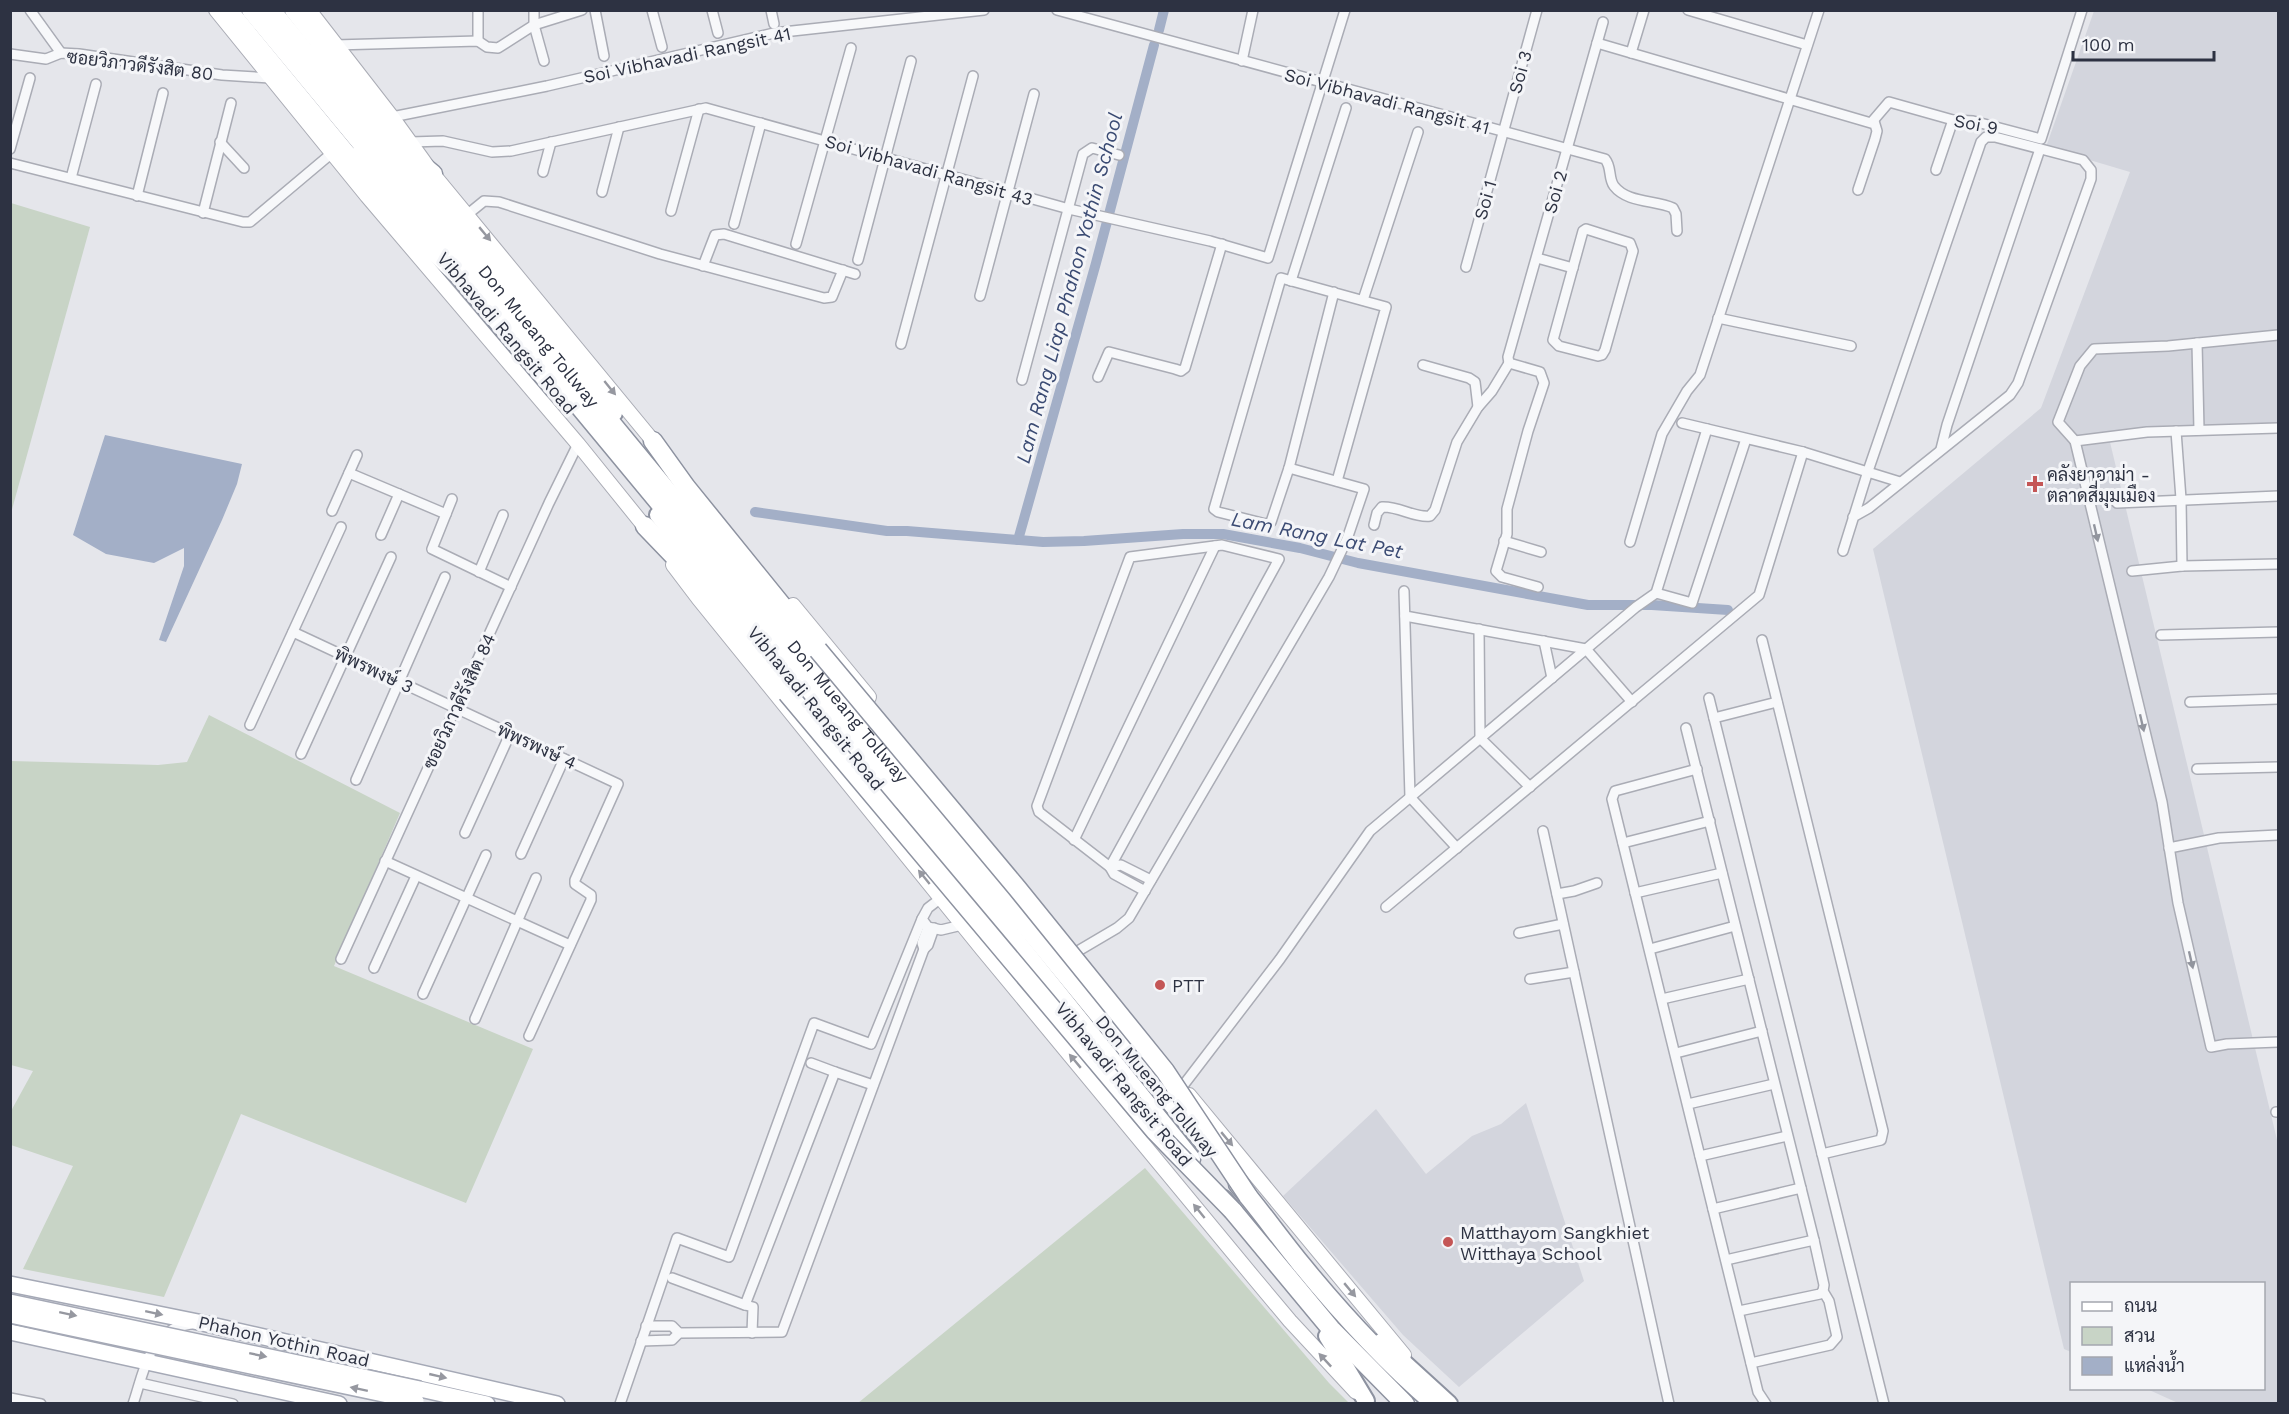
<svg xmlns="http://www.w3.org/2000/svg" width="2289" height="1414" font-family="'Work Sans',Sarabun,sans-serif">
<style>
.built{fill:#d3d5dd}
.green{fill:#c8d4c6}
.water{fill:#a3afc7}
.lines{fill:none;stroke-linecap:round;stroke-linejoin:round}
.canal{stroke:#a3afc7;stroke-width:10}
.minor-casing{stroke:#aaacb5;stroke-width:12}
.secondary-casing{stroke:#aaacb5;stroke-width:16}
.primary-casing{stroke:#a5a9b6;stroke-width:18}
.trunk-casing{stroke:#8d92a0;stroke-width:20}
.motorway-casing{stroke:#8d92a0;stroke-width:21}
.minor{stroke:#f7f8fa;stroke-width:9}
.secondary{stroke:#fff;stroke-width:14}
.primary{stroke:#fff;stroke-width:15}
.trunk{stroke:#fff;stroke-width:16}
.motorway{stroke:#fff;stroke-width:18}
.primary-bridge-casing{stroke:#a5a9b6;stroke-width:18;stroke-linecap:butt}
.motorway-bridge-casing{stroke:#8d92a0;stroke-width:21;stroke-linecap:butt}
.primary-bridge{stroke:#fff;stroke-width:15}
.motorway-bridge{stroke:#fff;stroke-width:18}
.oneway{fill:#9698a0}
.oneway2{fill:#92959e}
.poi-dot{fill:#c45656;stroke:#f4f5f8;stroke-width:2}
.labels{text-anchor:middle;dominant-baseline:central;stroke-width:6;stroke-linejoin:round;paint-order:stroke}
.street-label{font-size:18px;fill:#2d3242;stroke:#f4f5f8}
.poi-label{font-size:18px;fill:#2d3242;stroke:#f4f5f8;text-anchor:start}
.water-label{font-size:20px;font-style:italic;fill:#3b4b73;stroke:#f4f5f8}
</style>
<rect width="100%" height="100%" fill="#e5e6eb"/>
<!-- built -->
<g class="built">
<polygon points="2094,11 2278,11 2278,432 2109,438 2278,1144 2278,1403 2178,1403 2147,1389 2264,1388 2264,1284 2072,1284 2071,1352 2064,1349 1873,549 2041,408 2130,172 2046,147"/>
<polygon points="1526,1103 1584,1281 1459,1387 1403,1335 1283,1196 1376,1109 1426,1174 1472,1136 1501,1124"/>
</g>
<!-- green -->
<g class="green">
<polygon points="11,203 90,227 11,513 10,203"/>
<polygon points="209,715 400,813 334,966 533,1049 466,1203 241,1114 164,1297 23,1269 73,1166 11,1145 11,1111 33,1071 11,1065 11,761 158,765 187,762"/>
<polygon points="1145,1168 1329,1383 1349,1403 858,1403"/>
</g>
<!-- water -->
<polygon class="water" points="105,435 242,464 237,484 222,520 166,642 159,640 184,566 184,548 154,563 106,554 73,535"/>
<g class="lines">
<!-- canal -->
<g class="canal">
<polyline points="1159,30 1164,10"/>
<polyline points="755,512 887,531 907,531 1043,542 1084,541 1183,534 1223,534 1300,548 1358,563 1588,605 1652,605 1728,610"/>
<polyline points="1018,540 1096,263 1154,45"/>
</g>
<defs>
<g id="minor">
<polyline points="30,10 61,53"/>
<polyline points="478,10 478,41"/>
<polyline points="534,10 534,25 544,61"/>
<polyline points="595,10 604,56"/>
<polyline points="652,10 662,47"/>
<polyline points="712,10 718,33"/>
<polyline points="771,10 774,24"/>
<path d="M1057 10 1605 159C1612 167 1608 178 1614 186 1627 203 1655 200 1673 208L1676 214 1677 231"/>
<polyline points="1688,10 1807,45"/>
<polyline points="1597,43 1871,123 1889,102 1953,120 1973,121 2041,139 2082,10"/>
<polyline points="335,45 478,41 487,47 498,48 534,25 582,10"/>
<polyline points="1631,53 1644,10"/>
<polyline points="10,54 46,59 61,53 79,54 222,75 270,78"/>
<polyline points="1242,61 1253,10"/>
<polyline points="392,117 547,86 774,33 984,10"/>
<polyline points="220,142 244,168"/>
<polyline points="411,142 443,141 492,152 511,151 706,108 1069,209 1210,241 1268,258 1345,10"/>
<polyline points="10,149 30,78"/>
<polyline points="10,163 243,222 250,222 256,217 332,153"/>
<polyline points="1936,170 1953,120"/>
<polyline points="543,172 551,142"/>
<polyline points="71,178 96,84"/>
<polyline points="1858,190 1875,139 1877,131 1874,121"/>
<polyline points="602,192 619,127"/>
<polyline points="137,196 163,93"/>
<polyline points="671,211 699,109"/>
<polyline points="203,213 231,103"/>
<polyline points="468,214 484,201 499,202 660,254 824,298 832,297 843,270"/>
<polyline points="734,224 761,123"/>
<polygon points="1586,229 1630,243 1633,251 1605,350 1602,355 1598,356 1559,346 1553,340 1583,231"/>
<polyline points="796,244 851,48"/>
<polyline points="1537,258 1573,268"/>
<polyline points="858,260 911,61"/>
<polyline points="703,266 715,235 724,234 855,274"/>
<polyline points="1466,267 1537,10"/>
<polyline points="1291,281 1346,108"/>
<polyline points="1334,292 1289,468 1271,522 1266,524 1218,512 1214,509 1281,278 1386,307 1337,481"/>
<polyline points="980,296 1034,94"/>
<polyline points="1363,300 1418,132"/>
<polyline points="1718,318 1851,346"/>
<polyline points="2278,335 2168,346 2094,349 2080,366 2058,422 2075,441 2162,802 2178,903 2211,1047 2227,1044 2278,1042"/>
<polyline points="2197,343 2199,430"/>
<polyline points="901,344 973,76"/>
<polyline points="1509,363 1508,357 1603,22"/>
<polyline points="1509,363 1540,372 1544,383 1528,431 1507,509 1507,534 1496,571 1502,577 1538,587"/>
<polyline points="1423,365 1469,378 1475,382 1478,407"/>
<polyline points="1098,377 1109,352 1175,369 1181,371 1185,368 1222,244"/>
<polyline points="1022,380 1083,154 1092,148 1119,155"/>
<polyline points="1682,423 1803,452 1900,482"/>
<polyline points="2176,431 2181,499 2182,566"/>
<polyline points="2075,441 2147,432 2278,428"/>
<polyline points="1941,449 1947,425 2040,149"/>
<polyline points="349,473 446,514"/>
<polyline points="452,499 432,549 511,587"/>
<polyline points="2117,503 2278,496"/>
<polyline points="332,511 357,455"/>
<path d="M1374 525 1377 513 1382 507C1399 506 1414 518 1430 516L1435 510 1457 442 1478 407 1492 391 1509 363"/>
<polyline points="381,535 399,494"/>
<polyline points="1504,541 1541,552"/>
<polyline points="1630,542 1662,434 1687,391 1700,375 1819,10"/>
<polygon points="1222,545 1279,559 1110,867 1039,812 1037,806 1130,557"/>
<polyline points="1843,551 1868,471 1981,142 1986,137 1995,137 2083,160 2091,170 2091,179 2018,383 2010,395 1869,508 1853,517"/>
<polyline points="2132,571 2182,566 2278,564"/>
<polyline points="479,572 503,515"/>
<polyline points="1404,591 1410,797 1457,848"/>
<polyline points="1656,593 1692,603 1746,439"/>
<polyline points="1405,616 1586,649 1632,702"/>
<polyline points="1479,629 1480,738 1530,787"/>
<polyline points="293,632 618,784 575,880 575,884 591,895 591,900 529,1036"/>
<polyline points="2161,635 2278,632"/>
<polyline points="1762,640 1883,1131 1881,1140 1822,1154"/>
<polyline points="1544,641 1552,678"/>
<polyline points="1709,698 1884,1404"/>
<polyline points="2190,702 2278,699"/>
<polyline points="1714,718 1777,702"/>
<polyline points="250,725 341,527"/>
<polyline points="1686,728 1814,1240 1824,1285 1823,1291 1829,1301 1837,1337 1830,1345 1751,1363"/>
<polyline points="301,754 391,557"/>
<polyline points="1697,769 1615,791 1612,799 1758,1392 1766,1404"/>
<polyline points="2197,769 2278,767"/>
<polyline points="356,780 445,577"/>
<polyline points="1543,831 1669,1404"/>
<polyline points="465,833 510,734"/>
<polyline points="1074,840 1215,546"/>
<polyline points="1623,843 1710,821"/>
<polyline points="2169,848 2219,838 2278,835"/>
<polyline points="521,854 564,759"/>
<polyline points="385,861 570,945"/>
<polyline points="1145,891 1114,874 1110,867 1121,865 1151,880"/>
<polyline points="1635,893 1722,873"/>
<polyline points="1557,894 1574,891 1597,883"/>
<polyline points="941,898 928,908 922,919 928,927 941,930 962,925"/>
<polyline points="1386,907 1759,595 1803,452"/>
<polyline points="928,927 922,943 924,949 928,945 934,928"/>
<polyline points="1519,933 1563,924"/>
<polyline points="1650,949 1735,926"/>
<polyline points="1078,951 1117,928 1129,918 1329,577 1347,539 1364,489 1289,468"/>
<polyline points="341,959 549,503 578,444"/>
<polyline points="374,968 416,876"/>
<polyline points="1530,979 1574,972"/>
<polyline points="423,994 486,855"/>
<polyline points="1662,999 1749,979"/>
<polyline points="475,1019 536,878"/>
<polyline points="1676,1053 1762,1031"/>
<polyline points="811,1063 835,1072"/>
<polyline points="1182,1087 1280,959 1370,831 1636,607 1656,593 1707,429"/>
<polyline points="1688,1104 1774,1084"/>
<polyline points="2276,1112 2278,1112"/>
<polyline points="1700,1156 1787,1136"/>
<polyline points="1713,1209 1801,1188"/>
<polyline points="1726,1260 1814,1240"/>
<polyline points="672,1278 745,1305"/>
<polyline points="1739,1311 1820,1294 1823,1291"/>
<polyline points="646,1326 672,1326 679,1333"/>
<polyline points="752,1333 753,1307 745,1305 835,1072 873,1085"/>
<polyline points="641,1341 672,1340 679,1333 782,1332 924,949"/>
<polyline points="140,1383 233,1404"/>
<polyline points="10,1398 41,1404"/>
<path d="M133 1404C142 1378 147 1343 173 1329 178 1326 185 1325 191 1324"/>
<polyline points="620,1404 677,1238 729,1257 814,1023 871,1044 922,919"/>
</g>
<g id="secondary">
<polyline points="216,10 367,196 578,444 649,532"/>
<polyline points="309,10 392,117 433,174 658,447"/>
<polyline points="673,565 698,598 982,949 1254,1278 1290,1321 1356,1392"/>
<polyline points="793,605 869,697"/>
<polyline points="1189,1095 1404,1355"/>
</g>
<g id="primary">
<polyline points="10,1284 198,1322 557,1404"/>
<polyline points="10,1332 339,1404"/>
<polyline points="420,1389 487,1404"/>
</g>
<g id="trunk">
<polyline points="359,154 423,232"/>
<polyline points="407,158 614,413"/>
<polyline points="450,266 553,389"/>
<polyline points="658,515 892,801"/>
<polyline points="1327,1336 1366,1401"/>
<polyline points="1381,1342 1449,1404"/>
</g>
<g id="motorway">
<polyline points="228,10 401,220 459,276"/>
<polyline points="251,10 792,663 1191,1159"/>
<path id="s1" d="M271 10 1207 1146"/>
<polyline points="294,10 405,151 433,174"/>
<polyline points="653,441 686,487 818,650"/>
<polyline points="645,526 695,578 787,693"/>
<path d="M1238 1184C1260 1210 1279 1237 1301 1264 1341 1313 1386 1362 1435 1404"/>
<polyline points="1223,1199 1331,1329 1405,1404"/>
</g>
</defs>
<!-- minor casing -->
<use href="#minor" class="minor-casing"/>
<!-- secondary casing -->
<use href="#secondary" class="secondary-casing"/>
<!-- primary casing -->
<use href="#primary" class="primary-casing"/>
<!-- trunk casing -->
<use href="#trunk" class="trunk-casing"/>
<!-- motorway casing -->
<use href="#motorway" class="motorway-casing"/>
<!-- minor -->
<use href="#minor" class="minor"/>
<!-- secondary -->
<use href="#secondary" class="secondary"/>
<!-- primary -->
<use href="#primary" class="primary"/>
<!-- trunk -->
<use href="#trunk" class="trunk"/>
<!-- motorway -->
<use href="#motorway" class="motorway"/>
<defs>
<g id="primary-bridge">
<polyline points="10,1302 420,1389"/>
<polyline points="10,1315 416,1401"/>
</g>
<g id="motorway-bridge">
<polyline points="818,650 1017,888 1165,1071 1248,1196"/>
<polyline points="787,693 1155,1131 1233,1211"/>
</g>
</defs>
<!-- primary-bridge casing -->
<use href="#primary-bridge" class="primary-bridge-casing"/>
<!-- motorway-bridge casing -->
<use href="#motorway-bridge" class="motorway-bridge-casing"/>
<!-- primary-bridge -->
<use href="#primary-bridge" class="primary-bridge"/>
<!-- motorway-bridge -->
<use href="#motorway-bridge" class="motorway-bridge"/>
</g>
<!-- one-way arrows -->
<defs><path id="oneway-solid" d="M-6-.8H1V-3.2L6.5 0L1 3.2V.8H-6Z" transform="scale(1.5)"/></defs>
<g class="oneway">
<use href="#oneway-solid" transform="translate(485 234) rotate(50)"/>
<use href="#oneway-solid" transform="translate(610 388) rotate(51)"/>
<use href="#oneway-solid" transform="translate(924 877) rotate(-129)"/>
<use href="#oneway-solid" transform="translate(1075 1061) rotate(-130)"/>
<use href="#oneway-solid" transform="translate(1227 1139) rotate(50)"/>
<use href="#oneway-solid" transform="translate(1199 1211) rotate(-129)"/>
<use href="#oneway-solid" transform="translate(1350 1290) rotate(50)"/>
<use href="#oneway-solid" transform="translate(154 1313) rotate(12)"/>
<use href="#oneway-solid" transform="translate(68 1314) rotate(12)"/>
<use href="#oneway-solid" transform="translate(258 1355) rotate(12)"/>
<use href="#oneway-solid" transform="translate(1325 1360) rotate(-133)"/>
<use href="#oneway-solid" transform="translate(438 1376) rotate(13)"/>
<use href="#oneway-solid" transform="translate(359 1389) rotate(-168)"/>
</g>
<g class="oneway2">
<use href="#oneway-solid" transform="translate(2096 533) rotate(77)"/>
<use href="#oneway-solid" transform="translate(2142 723) rotate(77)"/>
<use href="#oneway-solid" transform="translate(2191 960) rotate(77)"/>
</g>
<!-- markers -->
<g class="poi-dot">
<path d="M2032 475h6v6h6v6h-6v6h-6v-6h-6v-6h6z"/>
<circle cx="1160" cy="985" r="6"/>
<circle cx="1448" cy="1242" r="6"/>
</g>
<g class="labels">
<!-- street labels -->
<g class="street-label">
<text transform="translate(687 55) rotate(-12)">Soi Vibhavadi Rangsit 41</text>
<text transform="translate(140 65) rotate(7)">ซอยวิภาวดีรังสิต 80</text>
<text transform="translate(1520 72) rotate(-75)">Soi 3</text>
<text transform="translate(1387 101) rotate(15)">Soi Vibhavadi Rangsit 41</text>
<text transform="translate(1976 124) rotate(11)">Soi 9</text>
<text transform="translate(929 170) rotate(16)">Soi Vibhavadi Rangsit 43</text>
<text transform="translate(1555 192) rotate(-74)">Soi 2</text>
<text transform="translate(1485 200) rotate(-74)">Soi 1</text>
<text transform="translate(507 333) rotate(50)">Vibhavadi Rangsit Road</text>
<text stroke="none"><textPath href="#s1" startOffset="422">Don Mueang Tollway</textPath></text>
<text transform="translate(374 670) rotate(25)">พิพรพงษ์ 3</text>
<text transform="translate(459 701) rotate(-65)">ซอยวิภาวดีรังสิต 84</text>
<text transform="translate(816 708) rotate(51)">Vibhavadi Rangsit Road</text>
<text stroke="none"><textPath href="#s1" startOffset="908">Don Mueang Tollway</textPath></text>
<text transform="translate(537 746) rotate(25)">พิพรพงษ์ 4</text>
<text transform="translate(1124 1084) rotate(51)">Vibhavadi Rangsit Road</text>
<text transform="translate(1157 1086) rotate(50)">Don Mueang Tollway</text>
<text transform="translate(284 1341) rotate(13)">Phahon Yothin Road</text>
</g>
<!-- poi labels -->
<g class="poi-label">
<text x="2047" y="474">คลังยาอาม่า -<tspan x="2047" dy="21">ตลาดสี่มุมเมือง</tspan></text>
<text x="1172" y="985">PTT</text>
<text x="1460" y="1232">Matthayom Sangkhiet<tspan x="1460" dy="21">Witthaya School</tspan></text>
</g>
<!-- water labels -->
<g class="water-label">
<text transform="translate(1069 288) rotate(-75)">Lam Rang Liap Phahon Yothin School</text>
<text transform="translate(1317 535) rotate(11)">Lam Rang Lat Pet</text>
</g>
</g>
<!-- border -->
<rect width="2289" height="1414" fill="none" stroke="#2d3242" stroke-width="24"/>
<!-- legend -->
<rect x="2070" y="1282" width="195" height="108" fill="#f4f5f8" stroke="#a4a7af" stroke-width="1.5"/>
<rect x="2082" y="1302" width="30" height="9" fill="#ffffff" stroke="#a4a7af" stroke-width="1.5"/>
<text x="2124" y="1312" font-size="18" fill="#2d3242">ถนน</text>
<rect x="2082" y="1327" width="30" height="18" fill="#c8d4c6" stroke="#a4a7af" stroke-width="1.5"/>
<text x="2124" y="1342" font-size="18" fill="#2d3242">สวน</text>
<rect x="2082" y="1357" width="30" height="18" fill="#a3afc7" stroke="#a4a7af" stroke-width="1.5"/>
<text x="2124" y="1372" font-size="18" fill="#2d3242">แหล่งน้ำ</text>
<!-- scale -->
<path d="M2073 51v9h141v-9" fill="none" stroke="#2d3242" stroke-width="3"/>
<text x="2082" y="51" font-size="18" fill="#2d3242" stroke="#f4f5f8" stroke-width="4.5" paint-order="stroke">100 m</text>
</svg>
